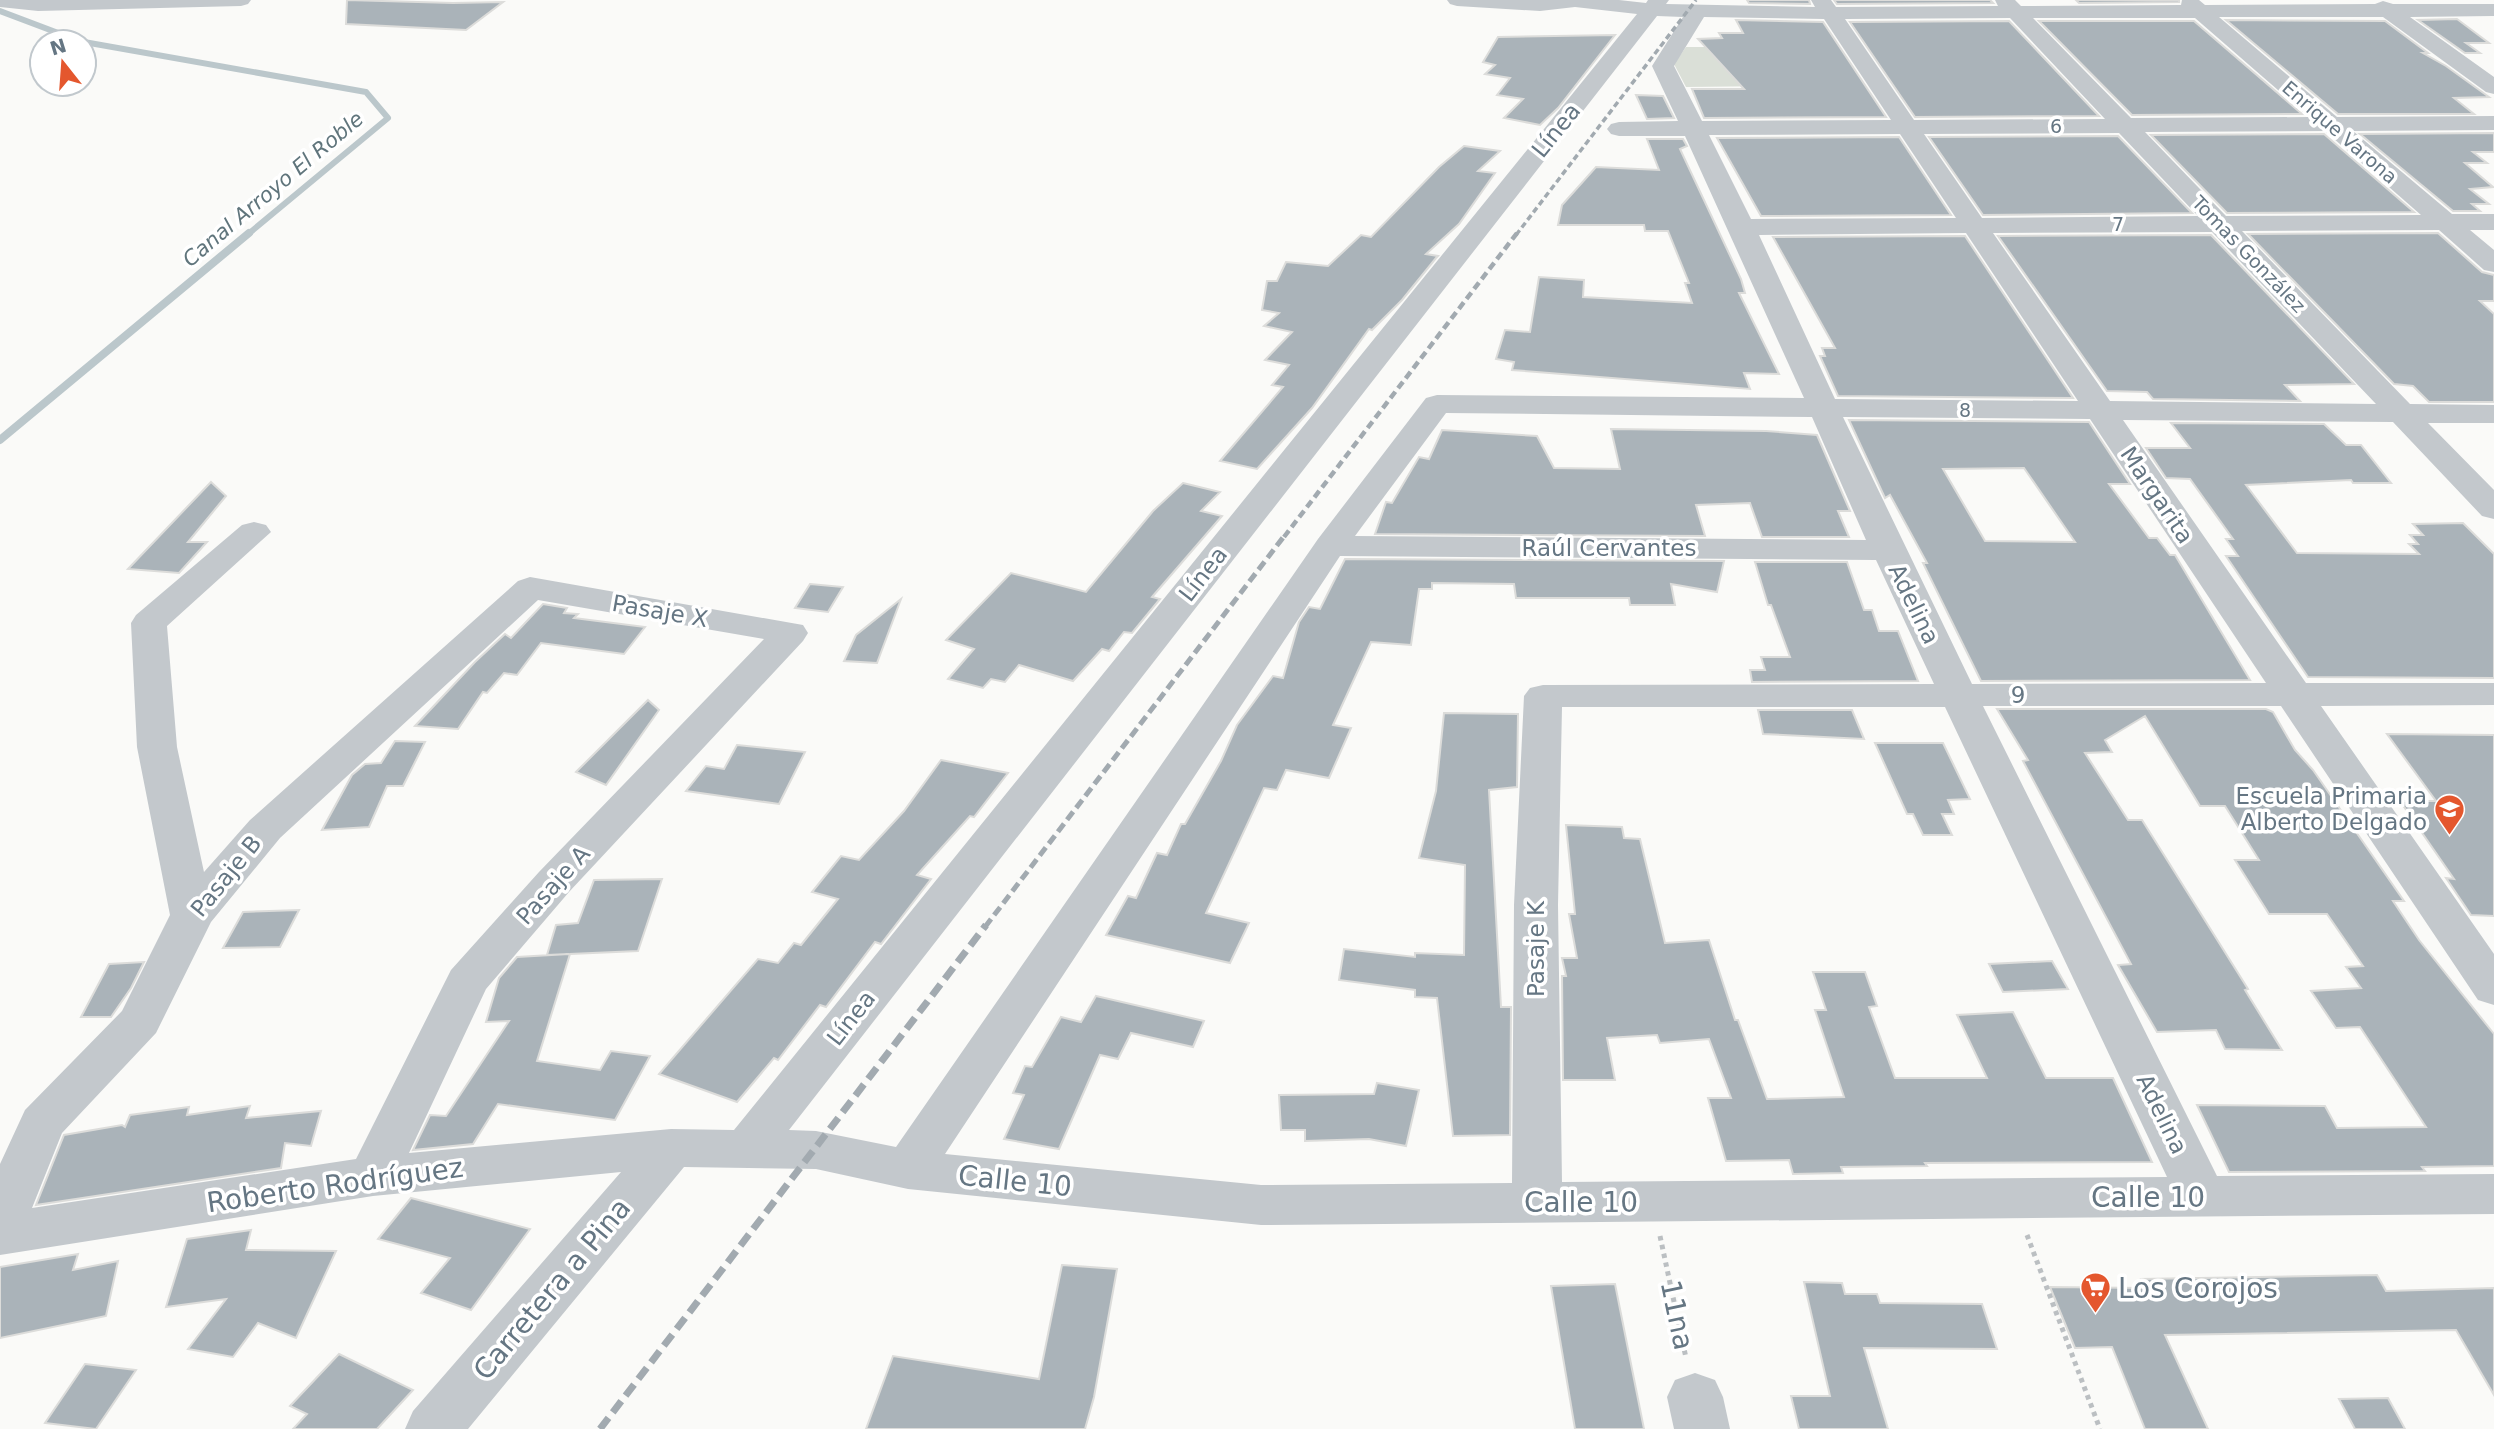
<svg xmlns="http://www.w3.org/2000/svg" width="2494" height="1429" font-family="'DejaVu Sans',sans-serif">
<style>
.green{fill:#dadfd7}
.lines{fill:none;stroke-linecap:round;stroke-linejoin:round}
.stream-far1{stroke:#bbc7cb;stroke-width:6}
.stream{stroke:#bbc7cb;stroke-width:8}
.building{fill:#aab3b9;stroke:#dcdcda;stroke-width:2;fill-rule:evenodd}
.path{stroke:#bbbfc2;stroke-width:5;stroke-dasharray:4.5 4.5;stroke-linecap:butt}
.minor{fill:#c3c8cc;fill-rule:evenodd}
.rail-far3{stroke:#a2aab0;stroke-width:3.5;stroke-dasharray:6 3.5;stroke-linecap:butt}
.rail-far2{stroke:#a2aab0;stroke-width:4.5;stroke-dasharray:8 4.5;stroke-linecap:butt}
.rail-far1{stroke:#a2aab0;stroke-width:5;stroke-dasharray:10 5;stroke-linecap:butt}
.rail{stroke:#a2aab0;stroke-width:7;stroke-dasharray:14 7;stroke-linecap:butt}
.labels{text-anchor:middle;dominant-baseline:central;stroke-width:7;stroke-linejoin:round;paint-order:stroke}
.far-street-label{font-size:19px;fill:#657683;stroke:#fff}
.far-water-label{font-size:21px;font-style:italic;fill:#60757c;stroke:#fff}
.street-label{font-size:23px;fill:#657683;stroke:#fff}
.poi-label{font-size:23px;fill:#657683;stroke:#fff;text-anchor:end}
.near-street-label{font-size:28px;fill:#657683;stroke:#fff}
.near-poi-label{font-size:28px;fill:#657683;stroke:#fff;text-anchor:start}
</style>
<rect width="100%" height="100%" fill="#fafaf8"/>
<!-- green -->
<polygon class="green" points="1686,47 1751,47 1777,86 1686,87 1674,64"/>
<g class="lines">
<!-- stream-far1 -->
<g class="stream-far1">
<polyline points="0,11 82,42"/>
<polyline points="84,42 366,92 388,118 247,235"/>
</g>
<!-- stream -->
<polyline class="stream" points="0,440 249,233"/>
</g>
<!-- building -->
<g class="building">
<polygon points="347,0 453,3 503,2 466,30 346,24"/>
<polygon points="1747,0 1809,0 1810,4 1749,3"/>
<polygon points="1834,0 1990,0 1993,3 1837,4"/>
<polygon points="2076,0 2179,0 2179,2 2079,3"/>
<polygon points="2457,19 2489,43 2466,43 2480,53 2465,53 2418,20"/>
<polygon points="1736,20 1823,22 1886,117 1704,118 1692,89 1744,89 1698,39 1722,38 1719,33 1743,33"/>
<polygon points="2226,20 2385,21 2428,53 2423,53 2446,66 2489,97 2454,98 2474,114 2338,114"/>
<polygon points="2009,21 2099,116 1915,117 1850,22"/>
<polygon points="2039,21 2194,21 2302,114 2132,115"/>
<polygon points="1615,35 1558,108 1540,125 1504,118 1523,99 1497,95 1510,78 1485,74 1495,65 1483,62 1498,37"/>
<polygon points="1636,95 1663,96 1674,118 1647,119"/>
<polygon points="2494,133 2494,152 2473,152 2487,163 2465,163 2493,187 2470,189 2489,204 2472,204 2480,211 2453,211 2360,134"/>
<polygon points="2324,134 2414,212 2227,213 2151,135"/>
<polygon points="2118,136 2192,213 1983,215 1929,137"/>
<polygon points="1899,137 1951,215 1761,216 1717,138"/>
<polygon points="1647,139 1683,139 1687,146 1680,149 1741,279 1745,293 1739,293 1779,374 1744,373 1750,389 1512,370 1514,362 1496,359 1505,330 1530,332 1539,277 1584,280 1583,297 1692,303 1685,283 1689,283 1668,231 1645,231 1644,225 1558,225 1562,205 1596,167 1659,170"/>
<polygon points="1464,146 1500,151 1478,171 1495,173 1459,224 1426,254 1438,256 1436,258 1402,300 1372,330 1369,329 1312,408 1257,469 1220,461 1283,387 1272,385 1289,365 1265,360 1292,332 1264,326 1279,313 1262,310 1267,281 1277,281 1286,262 1328,266 1361,235 1371,237 1439,167"/>
<polygon points="2438,233 2482,272 2494,275 2494,301 2480,301 2494,314 2494,402 2429,402 2413,386 2394,384 2248,234"/>
<polygon points="2211,235 2354,384 2285,385 2300,401 2153,399 2147,392 2107,391 1998,236"/>
<polygon points="1965,236 2073,398 1838,396 1820,356 1825,356 1822,348 1835,348 1773,237"/>
<path d="M1849 420 2089 422 2130 484H2109L2149 538H2157L2170 555H2175L2250 680 1981 681 1923 563H1927L1890 495 1885 498ZM2024 468 2075 542 1985 541 1943 469Z"/>
<polygon points="2171,423 2324,424 2346,445 2361,445 2391,483 2353,483 2351,480 2246,485 2297,553 2419,554 2409,544 2418,544 2410,535 2423,535 2413,524 2463,523 2494,554 2494,678 2308,677 2226,556 2238,556 2226,539 2233,539 2190,479 2166,478 2146,448 2190,448"/>
<polygon points="1611,429 1766,431 1817,435 1850,511 1838,511 1849,537 1762,537 1750,503 1696,505 1705,536 1375,534 1386,502 1392,503 1419,457 1429,459 1442,430 1537,436 1554,468 1620,469"/>
<polygon points="211,482 226,496 188,542 207,542 179,573 128,569"/>
<polygon points="1183,483 1220,492 1201,511 1222,516 1152,597 1160,599 1132,633 1124,632 1109,651 1102,649 1073,681 1019,665 1005,682 991,679 983,688 948,679 974,649 946,640 1011,573 1086,592 1153,511"/>
<polygon points="1345,559 1724,561 1717,592 1671,584 1675,605 1630,605 1629,598 1516,598 1514,584 1432,583 1432,589 1419,589 1411,645 1371,642 1333,725 1351,728 1329,778 1286,770 1277,790 1264,788 1206,913 1249,923 1230,963 1106,935 1128,896 1136,898 1157,853 1167,855 1181,824 1185,824 1221,761 1237,725 1273,676 1283,678 1299,622 1309,607 1320,609"/>
<polygon points="1755,562 1847,562 1864,610 1872,610 1879,631 1898,631 1918,681 1752,682 1750,670 1765,670 1761,657 1790,657 1771,605 1768,605"/>
<polygon points="810,584 843,587 828,612 795,608"/>
<polygon points="901,599 877,663 844,661 856,635"/>
<polygon points="543,604 567,608 564,613 578,614 574,618 645,627 624,654 541,643 517,675 504,673 487,693 483,692 458,729 415,726 475,662 505,634 511,638"/>
<polygon points="648,700 659,710 606,785 576,772"/>
<polygon points="1997,709 2266,709 2273,712 2295,750 2313,770 2404,901 2393,901 2419,940 2494,1034 2494,1166 2422,1167 2425,1171 2229,1172 2197,1105 2325,1106 2337,1128 2426,1127 2360,1027 2336,1028 2311,991 2361,988 2346,967 2363,966 2327,914 2269,914 2235,860 2259,860 2225,806 2200,806 2145,716 2105,740 2112,752 2085,753 2128,820 2142,820 2248,989 2245,990 2282,1050 2225,1049 2216,1030 2157,1032 2118,965 2131,964 2023,761 2028,760"/>
<polygon points="1758,710 1852,710 1864,739 1763,734"/>
<polygon points="1444,713 1518,714 1517,787 1489,790 1501,1007 1511,1007 1510,1135 1453,1136 1437,998 1415,997 1415,990 1339,980 1344,949 1415,957 1415,953 1464,955 1465,865 1419,858 1436,791"/>
<polygon points="2387,734 2494,735 2494,916 2471,915 2446,878 2454,879 2400,801 2436,801"/>
<polygon points="395,741 425,742 403,786 387,786 369,827 322,830 352,775 365,764 381,763"/>
<polygon points="1875,743 1943,743 1970,799 1948,800 1954,814 1942,814 1952,835 1923,835 1913,814 1907,814"/>
<polygon points="737,745 805,752 779,804 686,791 706,766 724,769"/>
<polygon points="941,760 1008,773 974,817 970,816 917,875 931,879 881,944 875,942 826,1007 820,1005 778,1060 774,1058 737,1102 659,1074 758,959 778,963 794,943 801,945 838,899 812,892 841,856 859,860 904,811"/>
<polygon points="1566,825 1622,827 1624,838 1640,839 1665,943 1709,940 1735,1020 1738,1020 1767,1099 1844,1097 1815,1010 1826,1010 1813,972 1865,972 1877,1006 1869,1007 1895,1078 1987,1078 1957,1015 2013,1012 2046,1078 2113,1078 2152,1162 1925,1163 1927,1166 1841,1167 1843,1173 1793,1174 1789,1160 1726,1161 1708,1098 1731,1098 1709,1039 1660,1043 1657,1035 1607,1038 1615,1080 1563,1080 1562,976 1566,976 1562,958 1577,958 1569,914 1575,914"/>
<polygon points="662,879 638,951 570,954 537,1061 600,1070 611,1051 650,1056 615,1120 498,1104 473,1144 413,1150 430,1115 446,1116 509,1021 486,1022 499,978 517,957 569,954 547,955 556,925 578,923 594,880"/>
<polygon points="299,910 280,947 223,948 243,912"/>
<polygon points="2052,961 2068,989 2003,992 1989,964"/>
<polygon points="144,962 131,988 111,1017 81,1017 109,964"/>
<polygon points="1096,996 1204,1021 1193,1047 1131,1033 1118,1059 1100,1055 1059,1149 1004,1139 1024,1095 1013,1093 1025,1066 1032,1067 1061,1017 1081,1022"/>
<polygon points="1377,1083 1419,1090 1406,1146 1369,1139 1305,1141 1305,1130 1281,1130 1279,1095 1374,1094"/>
<polygon points="250,1106 246,1118 321,1111 311,1146 285,1143 281,1168 36,1205 64,1135 122,1125 125,1127 130,1115 189,1107 187,1115"/>
<polygon points="411,1198 530,1229 471,1310 421,1293 450,1258 378,1239"/>
<polygon points="251,1230 246,1250 336,1251 296,1338 258,1323 233,1357 188,1349 226,1299 166,1307 187,1239"/>
<polygon points="78,1254 73,1270 118,1261 106,1316 0,1338 0,1267"/>
<polygon points="1062,1265 1117,1269 1094,1397 1085,1429 866,1429 893,1356 1039,1379"/>
<polygon points="2377,1275 2386,1291 2494,1288 2494,1395 2456,1330 2165,1335 2208,1429 2145,1429 2112,1347 2075,1348 2050,1287 2145,1288 2141,1279"/>
<polygon points="1804,1282 1842,1283 1845,1294 1877,1294 1880,1303 1982,1304 1997,1349 1864,1348 1888,1429 1799,1429 1791,1396 1830,1396"/>
<polygon points="1615,1284 1644,1429 1575,1429 1551,1286"/>
<polygon points="339,1354 413,1390 377,1429 293,1429 307,1414 290,1406"/>
<polygon points="85,1364 136,1370 96,1429 45,1423"/>
<polygon points="2388,1398 2405,1429 2355,1429 2339,1399"/>
</g>
<g class="lines">
<!-- path -->
<g class="path">
<polyline points="2027,1235 2100,1429"/>
<polyline points="1660,1236 1686,1358"/>
</g>
<!-- minor -->
<g class="minor">
<polygon points="0,0 251,0 248,4 241,6 38,11 0,7"/>
<path d="M1447 0H1619L1646 3 1648 0H1669L1666 4 1815 7 1811 0H1831L1836 7 1998 6 1995 0H2015L2021 6 2181 5 2182 0H2199L2205 5 2375 4 2383 1 2393 4H2494V16L2410 17 2494 77V94L2486 92 2383 17H2219L2337 117 2494 116V130L2353 131 2452 214H2494V230H2470L2494 250V272L2484 270 2439 230 2242 231 2410 404 2494 405V423H2428L2494 490V519L2482 516 2393 422 2123 420 2306 683H2494V705L2321 706 2494 954V1005L2478 1000 2281 706H1983L2217 1176 2494 1174V1214L1261 1225 908 1189 816 1169 684 1167 468 1429H405L413 1411 621 1172 373 1196 0 1255V1164L25 1110 122 1011 170 915 137 747 131 623 136 615 242 525 254 522 266 525 271 532 167 626 177 747 204 872 250 820 518 581 530 577 803 625 808 633 803 641 569 892 486 989 409 1153 671 1129 734 1130 1637 14 1575 7 1540 11 1457 6 1450 4ZM1657 16 1683 17 1652 66 1678 121 1619 122 1611 124 1607 129 1611 134 1619 136H1685L1804 398 1437 395 1426 398 1318 539 896 1147 816 1131 789 1130ZM1704 17 1824 19 1891 120 1702 121 1674 66ZM2010 18 2105 119 1914 120 1845 19ZM2033 18H2195L2309 117 2131 118ZM2325 131 2421 215 2226 216 2145 132ZM2119 133 2198 216 1982 218 1924 134ZM1900 134 1956 218 1751 219 1709 135ZM2212 232 2376 404 2110 401 1993 233ZM1966 233 2078 401 1835 399 1759 235ZM1446 413 1812 417 1866 540 1355 536ZM1843 417 2090 419 2266 683 1972 684ZM1340 556 1876 560 1934 684 1543 685 1530 688 1524 696 1514 905 1512 1183 1261 1185 945 1154ZM538 600 764 639 539 872 451 970 356 1159 32 1208 62 1133 156 1033 211 922 280 838ZM1562 707H1945L2167 1177 1562 1182 1558 905Z"/>
<polygon points="1695,1373 1715,1380 1723,1397 1730,1429 1674,1429 1667,1397 1675,1380"/>
</g>
<!-- rail-far3 -->
<polyline class="rail-far3" points="1516,235 1696,0"/>
<!-- rail-far2 -->
<polyline class="rail-far2" points="1284,537 1517,233"/>
<!-- rail-far1 -->
<polyline class="rail-far1" points="985,927 1285,535"/>
<!-- rail -->
<polyline class="rail" points="600,1429 986,925"/>
</g>
<!-- icons -->
<defs>
<symbol id="school-pin" viewBox="-11 -11 22 30"><path d="M0 17L-7.5 6A9.5 9.5 0 1 1 7.5 6Z" fill="#e4572e" stroke="#fff"/><path d="M0-5L7-2L0 1L-7-2ZM-4 1L0 2.5L4 1V4Q0 6-4 4Z" fill="#fff"/></symbol>
<symbol id="supermarket-pin" viewBox="-11 -11 22 30"><path d="M0 17L-7.5 6A9.5 9.5 0 1 1 7.5 6Z" fill="#e4572e" stroke="#fff"/><path d="M-6-5.5h2.5l.6 2H6L4.5 2H-2.5L-4.4-4H-6ZM-1.5 3.2a1.3 1.3 0 1 0 .1 0ZM3 3.2a1.3 1.3 0 1 0 .1 0Z" fill="#fff"/></symbol>
</defs>
<g fill-rule="evenodd">
<use href="#school-pin" x="2432" y="792" width="35" height="47"/>
<use href="#supermarket-pin" x="2078" y="1270" width="35" height="47"/>
</g>
<g class="labels">
<!-- far-street labels -->
<g class="far-street-label">
<text x="2056" y="126">6</text>
<text transform="translate(2340 132) rotate(41)">Enrique Varona</text>
<text x="2118" y="224">7</text>
<text transform="translate(2249 254) rotate(46)">Tomas González</text>
<text x="1965" y="410">8</text>
</g>
<!-- far-water labels -->
<g class="far-water-label">
<text transform="translate(273 189) rotate(-40)">Canal Arroyo El Roble</text>
</g>
<!-- street labels -->
<g class="street-label">
<text transform="translate(1556 130) rotate(-51)">Línea</text>
<text transform="translate(2157 495) rotate(56)">Margarita</text>
<text x="1609" y="548">Raúl Cervantes</text>
<text transform="translate(1203 574) rotate(-52)">Línea</text>
<text transform="translate(1914 604) rotate(64)">Adelina</text>
<text transform="translate(660 611) rotate(10)">Pasaje X</text>
<text x="2018" y="695">9</text>
<text transform="translate(226 876) rotate(-51)">Pasaje B</text>
<text transform="translate(553 885) rotate(-48)">Pasaje A</text>
<text transform="translate(1536 949) rotate(-90)">Pasaje K</text>
<text transform="translate(851 1018) rotate(-52)">Línea</text>
<text transform="translate(2162 1114) rotate(64)">Adelina</text>
</g>
<!-- poi labels -->
<g class="poi-label">
<text x="2427" y="796">Escuela Primaria<tspan x="2427" dy="26">Alberto Delgado</tspan></text>
</g>
<!-- near-street labels -->
<g class="near-street-label">
<text transform="translate(1015 1181) rotate(6)">Calle 10</text>
<text transform="translate(335 1185) rotate(-8)">Roberto Rodríguez</text>
<text x="2148" y="1197">Calle 10</text>
<text x="1581" y="1202">Calle 10</text>
<text transform="translate(552 1289) rotate(-50)">Carretera a Pina</text>
<text transform="translate(1677 1315) rotate(78)">11na</text>
</g>
<!-- near-poi labels -->
<g class="near-poi-label">
<text x="2118" y="1288">Los Corojos</text>
</g>
</g>
<!-- north arrow -->
<g transform="translate(63 63) rotate(343)"><circle r="33" fill="#ffffff" stroke="#c1c8cd" stroke-width="2"/>
<path d="M0-5L12 26L0 18L-12 26Z" fill="#e4572e"/>
<text y="-10" font-size="19" font-weight="bold" text-anchor="middle" fill="#657683">N</text>
</g>
</svg>
